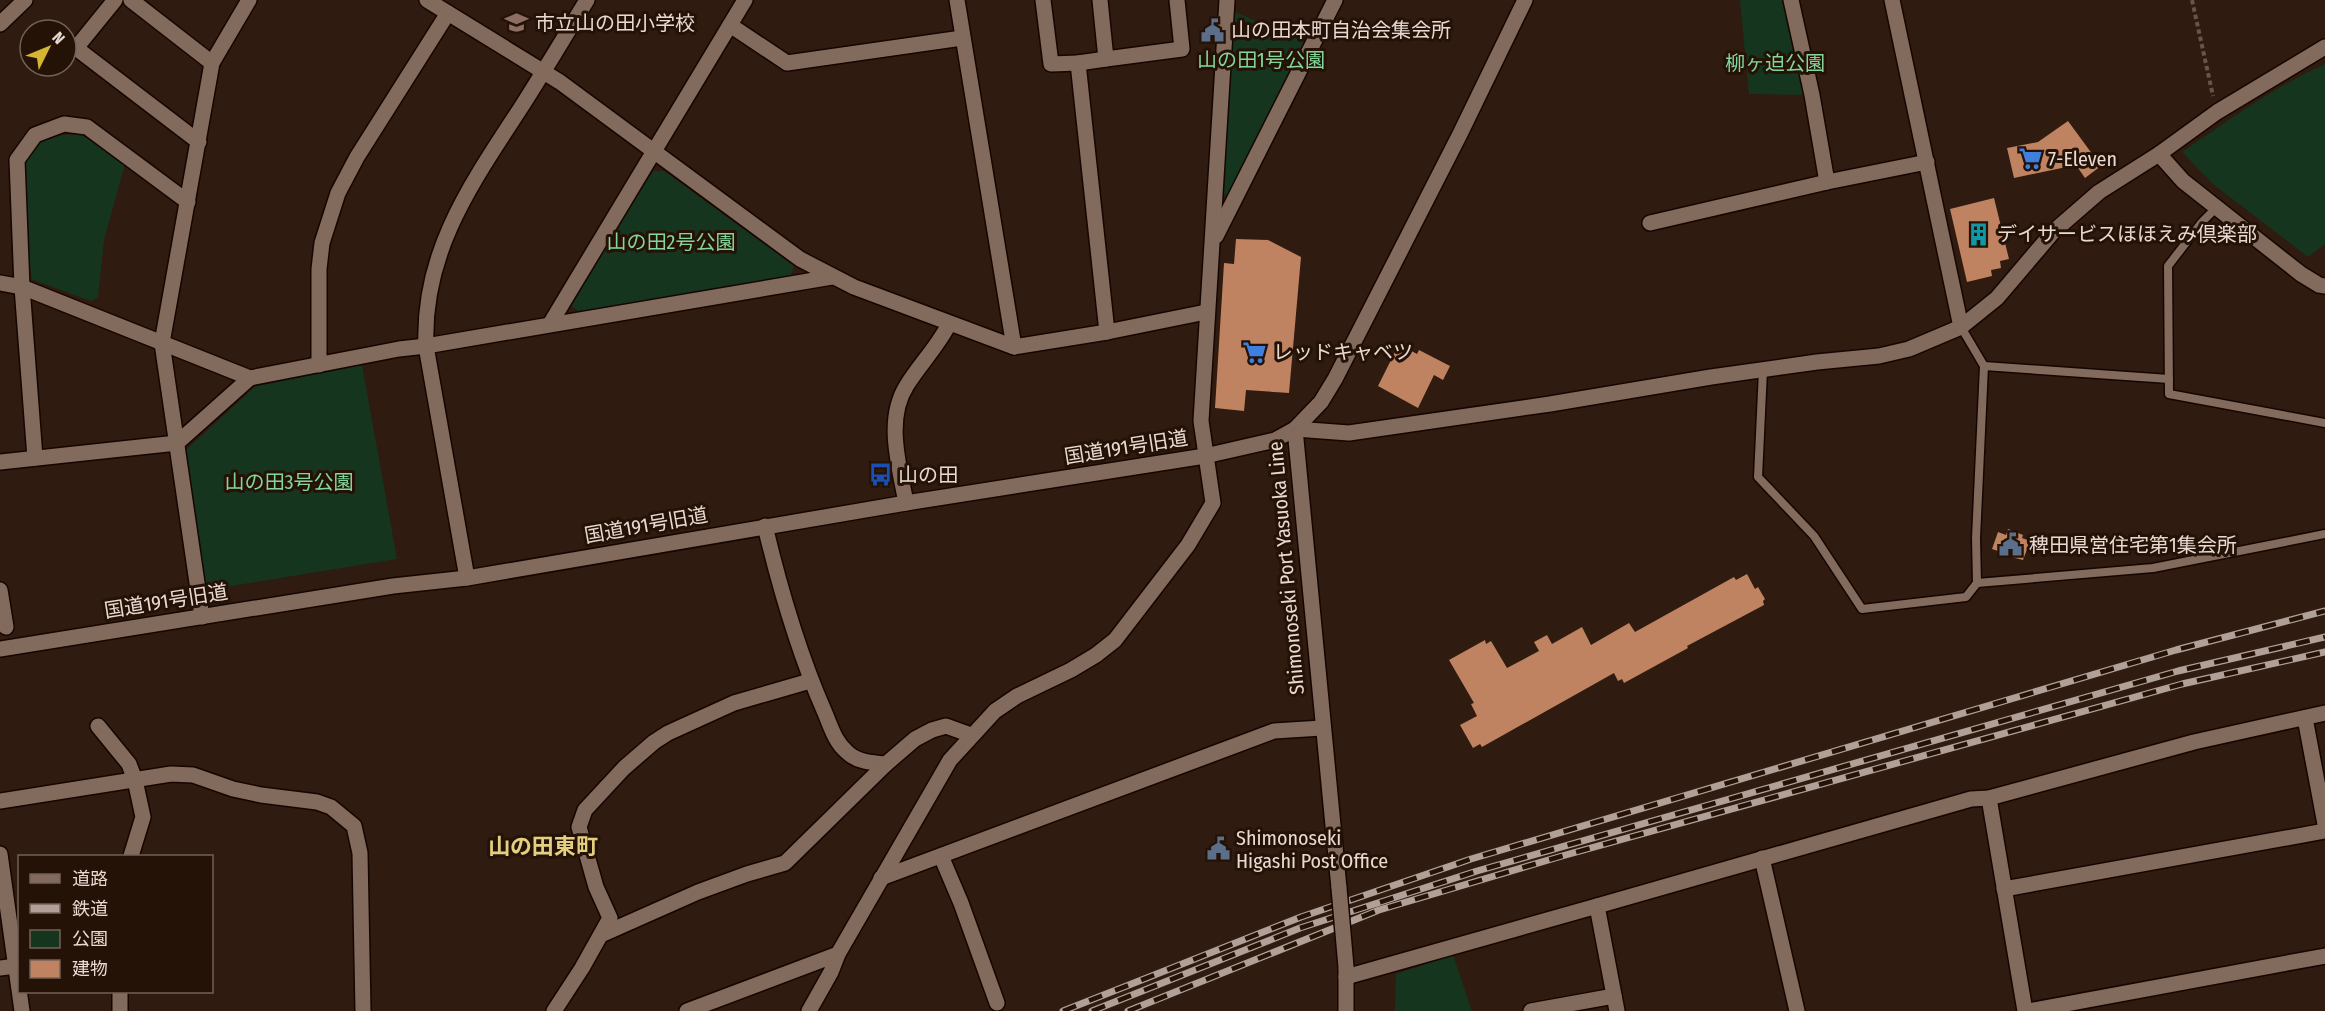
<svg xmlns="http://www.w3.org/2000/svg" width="2325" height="1011" font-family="'Fira Sans Condensed','Noto Sans JP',sans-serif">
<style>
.green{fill:#15351f}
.building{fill:#bf8361}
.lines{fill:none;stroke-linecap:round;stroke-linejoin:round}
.lane-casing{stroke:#160600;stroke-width:11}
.street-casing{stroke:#160600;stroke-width:18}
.secondary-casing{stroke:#160600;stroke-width:18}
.path{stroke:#67554b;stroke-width:4;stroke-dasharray:4.5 3;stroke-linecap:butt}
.lane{stroke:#826a5c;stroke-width:8}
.street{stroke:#826a5c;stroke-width:15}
.secondary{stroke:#826a5c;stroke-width:15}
.rail-casing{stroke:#b0a097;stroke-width:7}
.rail{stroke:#251207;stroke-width:4.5;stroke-dasharray:14;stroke-linecap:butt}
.secondary-bridge-casing{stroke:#160600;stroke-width:18;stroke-linecap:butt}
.secondary-bridge{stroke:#826a5c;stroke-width:15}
.labels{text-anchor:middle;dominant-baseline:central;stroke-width:6;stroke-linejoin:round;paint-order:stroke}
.poi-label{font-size:20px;fill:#e8dad2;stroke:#251207;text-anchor:start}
.park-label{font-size:20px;fill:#82d69a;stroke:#251207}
.street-label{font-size:20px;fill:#e8dad2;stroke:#251207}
.quarter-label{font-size:22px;font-weight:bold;fill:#e4cf81;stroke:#251207}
</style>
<rect width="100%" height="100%" fill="#2f1b10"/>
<!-- green -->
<g class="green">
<polygon points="1740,0 1791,0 1812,95 1749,94"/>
<polygon points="1233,11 1305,42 1227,195 1223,193"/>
<path d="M2325 64V244L2308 257 2213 184 2182 152C2228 121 2274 87 2325 64Z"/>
<polygon points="80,134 125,164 104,240 98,298 91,301 31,279 23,164 34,145 51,136"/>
<polygon points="653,171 664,171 794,266 791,276 579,312 571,305"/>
<polygon points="362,365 397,559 206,590 186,450 259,383"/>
<polygon points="1453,955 1472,1011 1395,1011 1396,974"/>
</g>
<!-- building -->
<g class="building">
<polygon points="2068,121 2101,166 2085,178 2076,165 2014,178 2007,148 2038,142"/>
<polygon points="1994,198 2009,259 2000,261 2001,268 1991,270 1992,276 1967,282 1950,209"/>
<polygon points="1236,239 1268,240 1301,257 1289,393 1246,390 1244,411 1215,408 1224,263 1234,264"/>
<polygon points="1399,344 1417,354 1419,350 1450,366 1443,380 1434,375 1418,408 1378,386"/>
<polygon points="2008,529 2023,535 2022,538 2030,541 2023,560 2000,554 2001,552 1992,549 1998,532 2006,535"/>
<polygon points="1747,574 1755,589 1758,587 1765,599 1763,601 1764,605 1687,646 1688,648 1624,683 1622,679 1618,681 1614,673 1482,747 1480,744 1473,748 1460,725 1477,716 1471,704 1474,703 1449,660 1485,640 1486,644 1491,641 1507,668 1539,651 1534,642 1547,635 1552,644 1582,627 1591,645 1629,623 1635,632 1734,577 1736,580"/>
</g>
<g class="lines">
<defs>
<g id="lane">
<polyline points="2217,207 2202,222 2168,266 2169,394 2325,423"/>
<polyline points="1984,366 2169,379"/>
<polyline points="1763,370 1758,477 1814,536 1862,609 1966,597 1977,583 1976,538 1984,366 1961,327"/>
<polyline points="1977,583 2153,568 2325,534"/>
</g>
<g id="street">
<polyline points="115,0 76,48 199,142"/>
<polyline points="131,0 212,63"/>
<polyline points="427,0 560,82 800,259 854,287 1014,347 1107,332 1206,312"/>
<polyline points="957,0 1014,347"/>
<polyline points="1043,0 1051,64 1078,63"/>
<polyline points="1100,0 1106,59 1182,49 1177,0"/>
<polyline points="1791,0 1812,95 1827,182"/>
<polyline points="0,24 25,0"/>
<polyline points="730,25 787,63 962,38"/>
<polyline points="1106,59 1078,63 1107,332"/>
<polyline points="1650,223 1827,182 1927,162"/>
<polyline points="1216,236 1335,0"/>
<polyline points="0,283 22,287 250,378"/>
<polyline points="550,324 745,0"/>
<polyline points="319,365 319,269 322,243 338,193 357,157 448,13"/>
<polyline points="1295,429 1349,433 1550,404 1711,377 1817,362 1879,356 1909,349 1961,327 1892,0"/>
<polyline points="35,458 22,287 17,160 35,135 64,124 87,127 188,202"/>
<polyline points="0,462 177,443 250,378 399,349 426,346 832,277"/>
<path d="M906 503C899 465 885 419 907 385 920 364 938 346 949 324"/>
<path d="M765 526C780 589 799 654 825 713 831 727 835 742 847 752 857 762 872 763 886 764"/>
<polyline points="0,590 6,627"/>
<polyline points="202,617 162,343 212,63 249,0"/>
<polyline points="2305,718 2325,824"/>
<polyline points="98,726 129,764 135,780 143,817 131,856"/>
<polyline points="1989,798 2025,1011"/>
<polyline points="0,801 171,774 193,775 233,789 261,795 317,802 331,807 354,826 360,853 363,1011"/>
<polyline points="0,854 22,1011"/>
<polyline points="941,856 961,903 997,1003"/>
<polyline points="1762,858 1797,1011"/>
<polyline points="881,878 1274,731 1322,728"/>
<polyline points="2004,889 2325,831"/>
<polyline points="601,935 698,892 747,874 785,863 886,764 915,739 932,730 946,726 971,735"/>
<polyline points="0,968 16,966"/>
<polyline points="1346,977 1597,906"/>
<polyline points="120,992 120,1011"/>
<polyline points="554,1011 582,968 610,918 596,887 579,827 585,810 624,768 654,742 668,733 734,703 810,681"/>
<polyline points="687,1011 838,954"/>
<polyline points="809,1011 831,972 838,954 950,760 995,711 1017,696 1071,670 1096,655 1115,640 1188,545 1213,503 1201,421 1227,0"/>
<polyline points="1531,1011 1614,996"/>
<polyline points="1617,1011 1597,906 1971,799 1989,798 2194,742 2325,713"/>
</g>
<g id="secondary">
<polyline points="2159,154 2183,181 2301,274 2319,285 2325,286"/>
<polyline points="1961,327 1997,298 2053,232 2099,192 2159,154 2217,112 2325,47"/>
<polyline points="1295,429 1339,888"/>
<path d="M467 578 426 346C422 253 471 184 520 109 543 73 565 36 587 0"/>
<polyline points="0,649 393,586 467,578 906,503 1205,456 1275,440 1295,429 1321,402 1335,379 1460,134 1525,0"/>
<polyline points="1346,967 1346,1011"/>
<polyline points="2028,1011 2325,956"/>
</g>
</defs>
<!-- lane casing -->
<use href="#lane" class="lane-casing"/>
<!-- street casing -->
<use href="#street" class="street-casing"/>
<!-- secondary casing -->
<use href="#secondary" class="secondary-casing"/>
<!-- path -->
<polyline class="path" points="2192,0 2213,96"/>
<!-- lane -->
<use href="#lane" class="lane"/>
<!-- street -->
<use href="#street" class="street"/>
<!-- secondary -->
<use href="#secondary" class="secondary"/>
<defs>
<g id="rail">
<polyline points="1063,1011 1301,917 1471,859 2176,650 2325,611"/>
<polyline points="1092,1011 1300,928 1477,871 2178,671 2325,637"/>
<polyline points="1128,1011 1379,910 1562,856 2182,684 2325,652"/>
</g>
</defs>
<!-- rail casing -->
<use href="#rail" class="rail-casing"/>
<!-- rail -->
<use href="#rail" class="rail"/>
<defs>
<polyline id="secondary-bridge" points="1339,888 1346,967"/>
</defs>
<!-- secondary-bridge casing -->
<use href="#secondary-bridge" class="secondary-bridge-casing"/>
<!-- secondary-bridge -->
<use href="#secondary-bridge" class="secondary-bridge"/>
</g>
<!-- icons -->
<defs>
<symbol id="school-bare" viewBox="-9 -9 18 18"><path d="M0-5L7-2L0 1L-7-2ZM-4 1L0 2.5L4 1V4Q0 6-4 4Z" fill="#8d6e63" stroke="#251207" stroke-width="2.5" paint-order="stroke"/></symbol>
<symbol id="civic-bare" viewBox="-9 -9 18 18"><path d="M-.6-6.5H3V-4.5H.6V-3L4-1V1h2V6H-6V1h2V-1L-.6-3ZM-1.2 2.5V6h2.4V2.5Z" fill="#5c6f8a" stroke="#251207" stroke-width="2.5" paint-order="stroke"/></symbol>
<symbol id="supermarket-bare" viewBox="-9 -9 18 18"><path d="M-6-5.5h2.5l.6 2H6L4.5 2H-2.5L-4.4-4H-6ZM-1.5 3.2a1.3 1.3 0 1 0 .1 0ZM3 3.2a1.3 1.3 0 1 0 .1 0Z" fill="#3f7fe0" stroke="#251207" stroke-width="2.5" paint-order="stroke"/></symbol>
<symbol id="building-bare" viewBox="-9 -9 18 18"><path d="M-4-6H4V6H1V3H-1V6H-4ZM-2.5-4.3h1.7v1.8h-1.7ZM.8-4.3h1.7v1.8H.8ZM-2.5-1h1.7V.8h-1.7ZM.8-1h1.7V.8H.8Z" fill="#0f9aa8" stroke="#251207" stroke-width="2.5" paint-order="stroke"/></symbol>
<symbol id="bus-bare" viewBox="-9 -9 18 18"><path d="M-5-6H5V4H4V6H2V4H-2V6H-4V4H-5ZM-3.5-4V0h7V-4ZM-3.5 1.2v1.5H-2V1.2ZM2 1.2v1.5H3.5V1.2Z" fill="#1a4fb4" stroke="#251207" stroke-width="2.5" paint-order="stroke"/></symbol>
</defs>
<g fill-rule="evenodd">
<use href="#school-bare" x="500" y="6" width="33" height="33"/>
<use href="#civic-bare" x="1196" y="14" width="33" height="33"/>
<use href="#supermarket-bare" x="2014" y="142" width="33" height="33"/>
<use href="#building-bare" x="1962" y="218" width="33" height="33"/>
<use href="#supermarket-bare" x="1238" y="336" width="33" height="33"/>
<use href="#bus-bare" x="864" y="458" width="33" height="33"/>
<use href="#civic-bare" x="1994" y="528" width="33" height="33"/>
<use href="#civic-bare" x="1202" y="832" width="33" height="33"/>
</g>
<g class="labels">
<!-- poi labels -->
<g class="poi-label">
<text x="535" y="23">市立山の田小学校</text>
<text x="1231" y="30">山の田本町自治会集会所</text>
<text x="2048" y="159">7-Eleven</text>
<text x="1997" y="234">デイサービスほほえみ倶楽部</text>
<text x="1273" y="352">レッドキャベツ</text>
<text x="898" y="475">山の田</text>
<text x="2029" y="545">稗田県営住宅第1集会所</text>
<text x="1236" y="838">Shimonoseki<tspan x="1236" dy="23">Higashi Post Office</tspan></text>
</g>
<!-- park labels -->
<g class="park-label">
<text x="1261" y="60">山の田1号公園</text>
<text x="1775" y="63">柳ヶ迫公園</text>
<text x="671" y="242">山の田2号公園</text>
<text x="289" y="482">山の田3号公園</text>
</g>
<!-- street labels -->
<g class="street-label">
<text transform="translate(1126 447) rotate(-9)">国道191号旧道</text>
<text transform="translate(646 525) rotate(-10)">国道191号旧道</text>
<text transform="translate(1286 568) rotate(-95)">Shimonoseki Port Yasuoka Line</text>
<text transform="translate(166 601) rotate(-9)">国道191号旧道</text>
</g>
<!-- quarter labels -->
<g class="quarter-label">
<text x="543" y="846">山の田東町</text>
</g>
</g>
<!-- legend -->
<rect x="18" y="855" width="195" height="138" fill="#251207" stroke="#736258" stroke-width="1.5"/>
<rect x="30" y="874" width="30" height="9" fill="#826a5c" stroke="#736258" stroke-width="1.5"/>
<text x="72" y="885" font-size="18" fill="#e8dad2">道路</text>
<rect x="30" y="904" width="30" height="9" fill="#b0a097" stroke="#736258" stroke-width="1.5"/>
<text x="72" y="915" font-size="18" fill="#e8dad2">鉄道</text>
<rect x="30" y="930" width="30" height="18" fill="#15351f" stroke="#736258" stroke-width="1.5"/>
<text x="72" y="945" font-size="18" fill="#e8dad2">公園</text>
<rect x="30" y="960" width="30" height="18" fill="#bf8361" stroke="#736258" stroke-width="1.5"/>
<text x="72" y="975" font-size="18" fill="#e8dad2">建物</text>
<!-- north arrow -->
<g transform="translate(48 48) rotate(47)"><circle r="28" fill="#251207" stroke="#736258" stroke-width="1.5"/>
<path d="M0-4.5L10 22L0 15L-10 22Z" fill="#d5b534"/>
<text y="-9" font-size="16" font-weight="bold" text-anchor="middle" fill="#e8dad2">N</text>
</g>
</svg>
